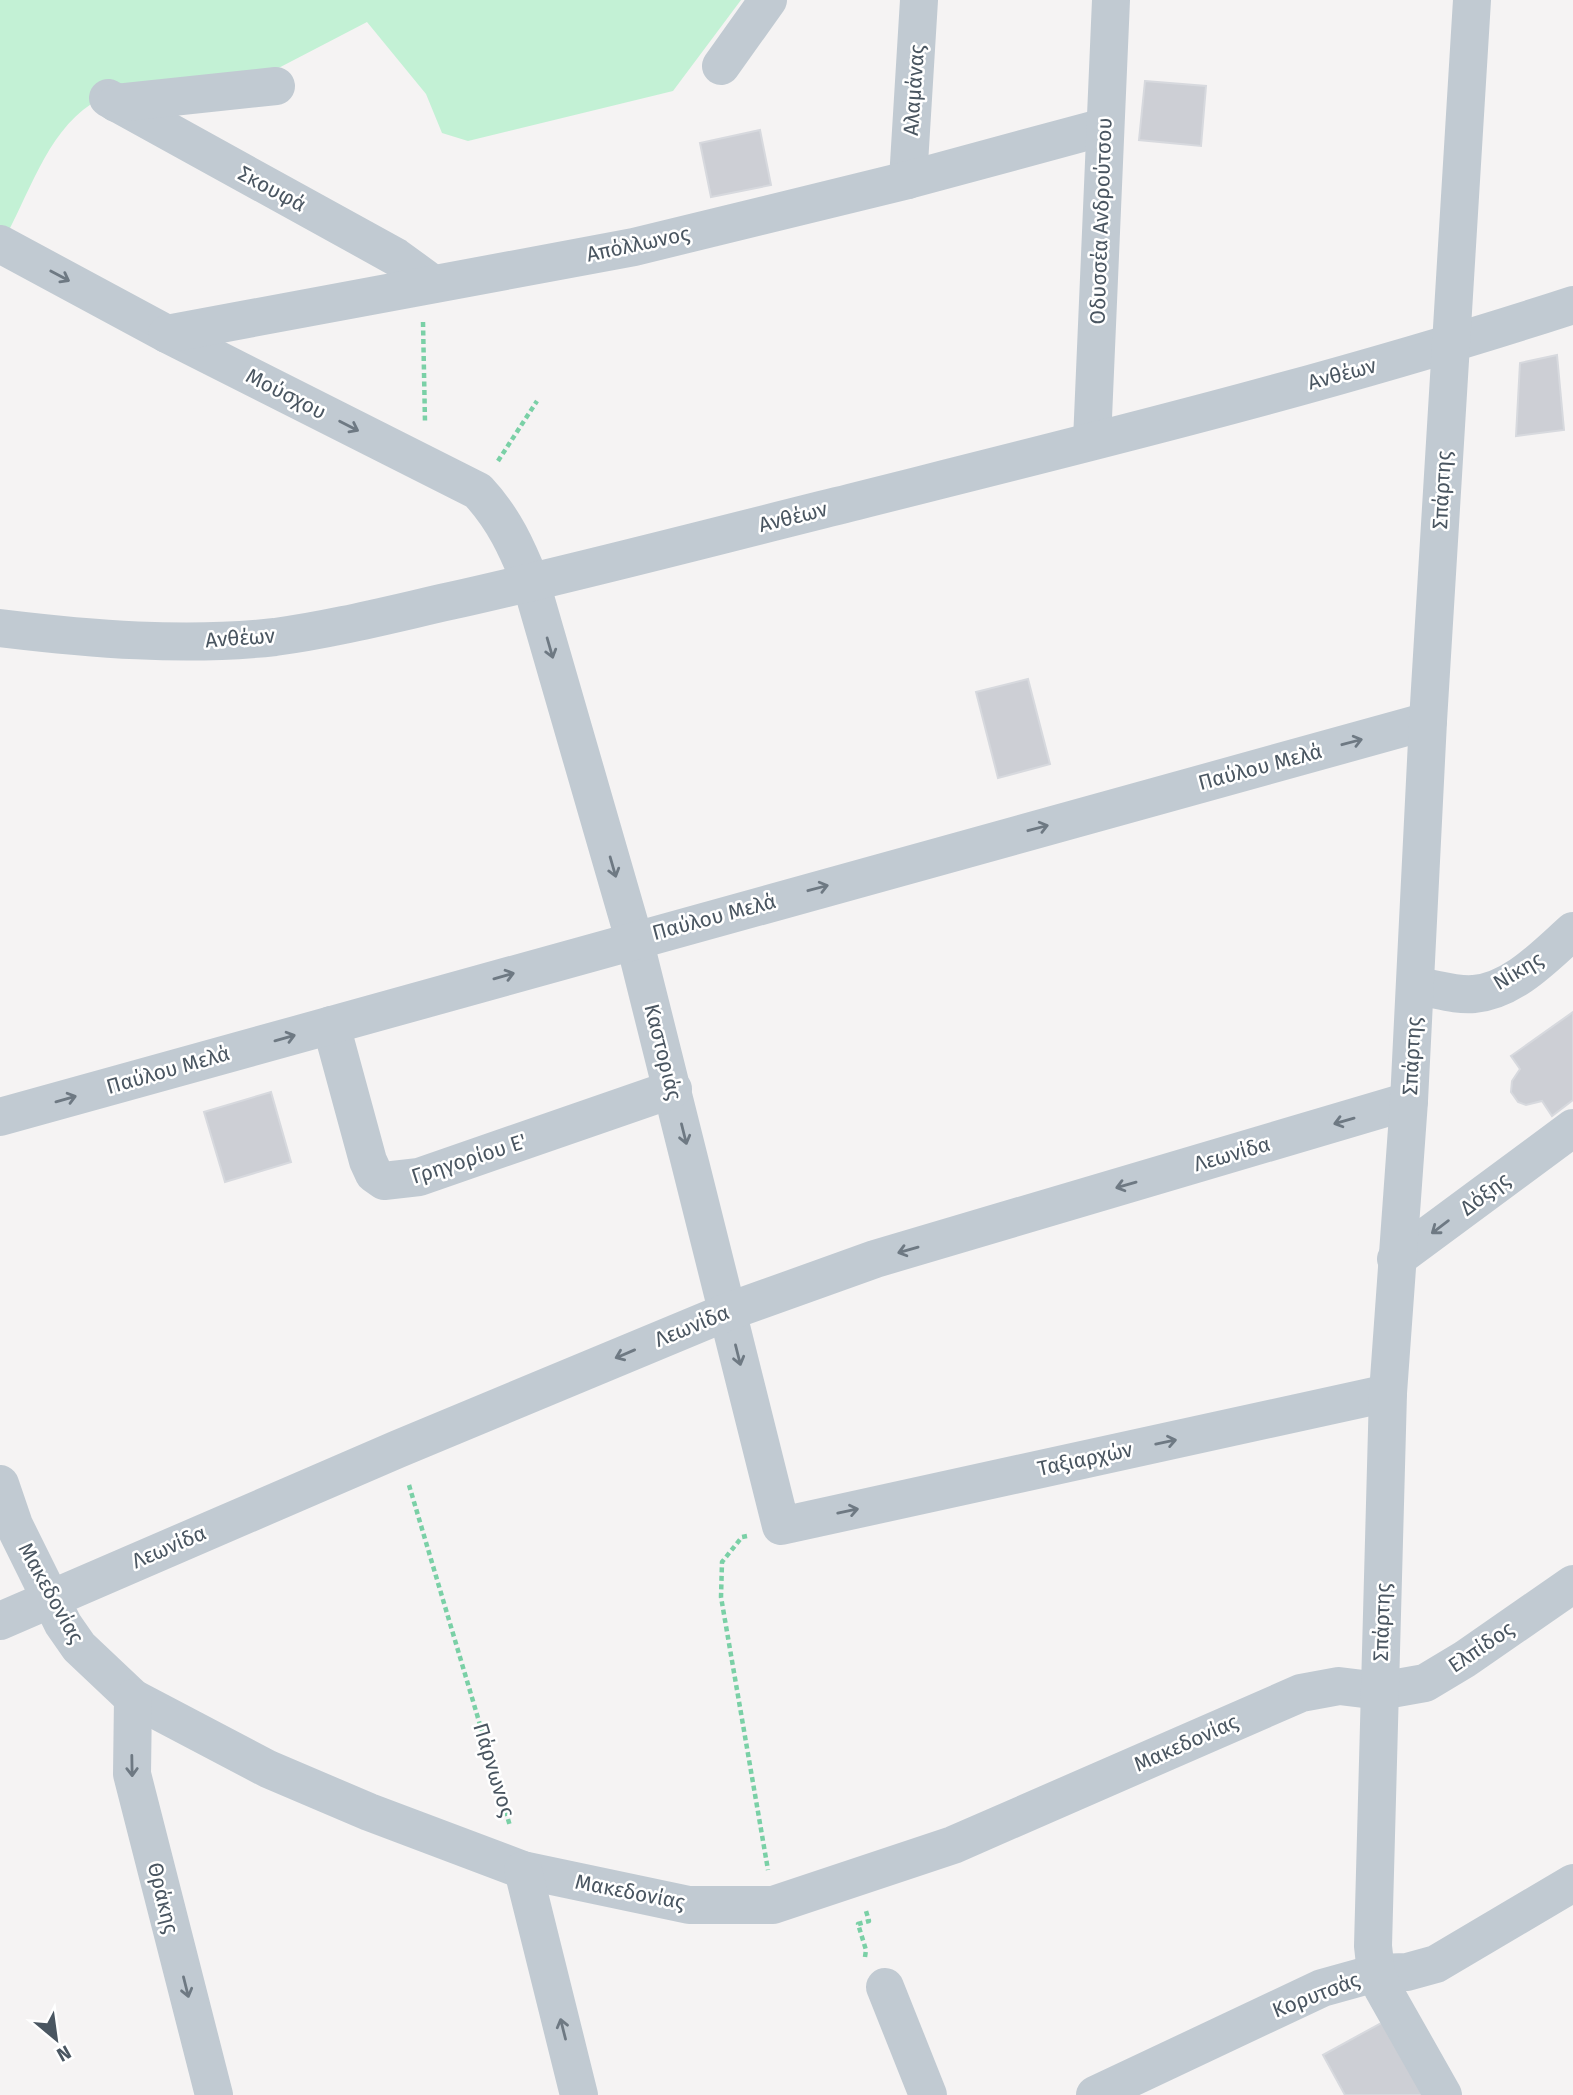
<svg xmlns="http://www.w3.org/2000/svg" width="1573" height="2095" font-family="'Fira Sans',sans-serif">
<style>
.green{fill:#c3f1d5}
.building{fill:#cdcfd5;stroke:#d7d9de;stroke-width:2}
.lines{fill:none;stroke-linecap:round;stroke-linejoin:round}
.path{stroke:#7ad0a6;stroke-width:4.5;stroke-dasharray:5 3.5;stroke-linecap:butt}
.minor{stroke:#c1cad2;stroke-width:38}
.oneway{stroke:#6e7983}
.labels{text-anchor:middle;dominant-baseline:central;stroke-width:5;stroke-linejoin:round;paint-order:stroke}
.street-label{font-size:21px;fill:#4a5661;stroke:#fff}
</style>
<rect width="100%" height="100%" fill="#f5f3f3"/>
<!-- green -->
<path class="green" d="M0 0H741L673 91 468 141 442 133 426 94 367 22 236 90 100 99C51 124 32 187 7 234L0 230Z"/>
<!-- building -->
<g class="building">
<polygon points="1145,81 1206,86 1201,146 1139,140"/>
<polygon points="760,130 771,185 711,197 700,143"/>
<polygon points="1557,355 1564,430 1516,436 1520,363"/>
<polygon points="1028,679 1050,764 998,778 976,692"/>
<polygon points="1573,1012 1573,1100 1552,1116 1542,1101 1526,1105 1518,1102 1511,1092 1512,1081 1520,1069 1511,1056"/>
<polygon points="271,1092 291,1162 225,1182 204,1112"/>
<polygon points="1383,2022 1424,2095 1345,2095 1323,2055"/>
</g>
<g class="lines">
<!-- path -->
<g class="path">
<polyline points="423,322 425,422"/>
<polyline points="498,461 537,401"/>
<polyline points="409,1485 510,1826"/>
<polyline points="747,1536 742,1537 722,1562 721,1597 768,1870"/>
<polyline points="865,1957 866,1950 858,1924 869,1921 866,1911"/>
</g>
<!-- minor -->
<g class="minor">
<polyline points="721,66 768,0"/>
<polyline points="108,98 396,257 433,284"/>
<polyline points="116,103 276,86"/>
<polyline points="908,180 919,0"/>
<path d="M0 244 167 334 478 491C504 519 517 548 531 583L634 939 781 1526 1388 1393"/>
<polyline points="167,334 634,247 908,180 1104,127"/>
<polyline points="1092,441 1111,0"/>
<path d="M0 628C91 639 184 647 275 637 334 629 392 614 450 601 580 572 708 538 837 506 1083 444 1331 384 1573 305"/>
<path d="M1415 986C1433 988 1456 996 1474 994 1513 991 1546 955 1573 931"/>
<polyline points="331,1025 368,1161 374,1174 384,1181 419,1177 673,1089"/>
<polyline points="0,1117 1428,721"/>
<polyline points="1396,1259 1573,1128"/>
<polyline points="0,1484 14,1525 63,1624 79,1647 133,1698 268,1769 369,1812 523,1870 689,1905 773,1905 953,1845 1301,1693 1339,1686 1380,1691 1425,1683 1465,1659 1573,1584"/>
<polyline points="0,1621 398,1449 727,1312 875,1259 1409,1101"/>
<polyline points="133,1698 132,1774 214,2095"/>
<polyline points="523,1870 579,2095"/>
<polyline points="885,1987 928,2095"/>
<polyline points="1095,2095 1322,1988 1376,1973 1407,1972 1436,1964 1573,1883"/>
<polyline points="1443,2095 1383,1989 1376,1973 1373,1946 1388,1393 1409,1101 1428,721 1472,0"/>
</g>
</g>
<!-- one-way arrows -->
<defs><path id="oneway-shaft" d="M-6 0H5M1.5-3L5.5 0L1.5 3" fill="none" stroke-width="1.6" stroke-linecap="round" stroke-linejoin="round" transform="scale(1.75)"/></defs>
<g class="oneway">
<use href="#oneway-shaft" transform="translate(60 276) rotate(28)"/>
<use href="#oneway-shaft" transform="translate(349 426) rotate(27)"/>
<use href="#oneway-shaft" transform="translate(550 648) rotate(74)"/>
<use href="#oneway-shaft" transform="translate(1352 742) rotate(-15)"/>
<use href="#oneway-shaft" transform="translate(1038 828) rotate(-15)"/>
<use href="#oneway-shaft" transform="translate(613 867) rotate(74)"/>
<use href="#oneway-shaft" transform="translate(818 888) rotate(-15)"/>
<use href="#oneway-shaft" transform="translate(504 976) rotate(-16)"/>
<use href="#oneway-shaft" transform="translate(285 1038) rotate(-16)"/>
<use href="#oneway-shaft" transform="translate(66 1099) rotate(-16)"/>
<use href="#oneway-shaft" transform="translate(1344 1121) rotate(164)"/>
<use href="#oneway-shaft" transform="translate(684 1134) rotate(76)"/>
<use href="#oneway-shaft" transform="translate(1126 1185) rotate(164)"/>
<use href="#oneway-shaft" transform="translate(1440 1227) rotate(143)"/>
<use href="#oneway-shaft" transform="translate(908 1250) rotate(164)"/>
<use href="#oneway-shaft" transform="translate(625 1354) rotate(157)"/>
<use href="#oneway-shaft" transform="translate(738 1355) rotate(76)"/>
<use href="#oneway-shaft" transform="translate(1166 1442) rotate(-12)"/>
<use href="#oneway-shaft" transform="translate(848 1511) rotate(-12)"/>
<use href="#oneway-shaft" transform="translate(132 1766) rotate(89)"/>
<use href="#oneway-shaft" transform="translate(186 1987) rotate(76)"/>
<use href="#oneway-shaft" transform="translate(563 2029) rotate(-104)"/>
</g>
<g class="labels">
<!-- street labels -->
<g class="street-label">
<text transform="translate(914 90) rotate(-86)">Αλαμάνας</text>
<text transform="translate(272 189) rotate(28)">Σκουφά</text>
<text transform="translate(1101 221) rotate(-88)">Οδυσσέα Ανδρούτσου</text>
<text transform="translate(638 244) rotate(-12)">Απόλλωνος</text>
<text transform="translate(1342 374) rotate(-15)">Ανθέων</text>
<text transform="translate(286 394) rotate(27)">Μούσχου</text>
<text transform="translate(1442 490) rotate(-87)">Σπάρτης</text>
<text transform="translate(793 517) rotate(-14)">Ανθέων</text>
<text transform="translate(240 638) rotate(-4)">Ανθέων</text>
<text transform="translate(1260 767) rotate(-15)">Παύλου Μελά</text>
<text transform="translate(714 917) rotate(-15)">Παύλου Μελά</text>
<text transform="translate(1518 971) rotate(-31)">Νίκης</text>
<text transform="translate(663 1052) rotate(76)">Καστοριάς</text>
<text transform="translate(1412 1056) rotate(-87)">Σπάρτης</text>
<text transform="translate(168 1070) rotate(-16)">Παύλου Μελά</text>
<text transform="translate(1232 1154) rotate(-16)">Λεωνίδα</text>
<text transform="translate(469 1159) rotate(-18)">Γρηγορίου Ε'</text>
<text transform="translate(1485 1194) rotate(-37)">Δόξης</text>
<text transform="translate(692 1326) rotate(-22)">Λεωνίδα</text>
<text transform="translate(1085 1459) rotate(-12)">Ταξιαρχών</text>
<text transform="translate(169 1547) rotate(-23)">Λεωνίδα</text>
<text transform="translate(51 1593) rotate(61)">Μακεδονίας</text>
<text transform="translate(1382 1622) rotate(-88)">Σπάρτης</text>
<text transform="translate(1481 1647) rotate(-34)">Ελπίδος</text>
<text transform="translate(1186 1743) rotate(-24)">Μακεδονίας</text>
<text transform="translate(494 1770) rotate(73)">Πάρνωνος</text>
<text transform="translate(630 1892) rotate(11)">Μακεδονίας</text>
<text transform="translate(163 1898) rotate(76)">Θράκης</text>
<text transform="translate(1316 1995) rotate(-21)">Κορυτσάς</text>
</g>
</g>
<!-- north arrow -->
<g transform="translate(56 2039) rotate(151)" stroke="#ffffff" stroke-width="5" paint-order="stroke">
<path d="M0-5L12 26L0 18L-12 26Z" fill="#4a5661"/>
<text y="-10" font-size="19" font-weight="bold" text-anchor="middle" fill="#4a5661">N</text>
</g>
</svg>
